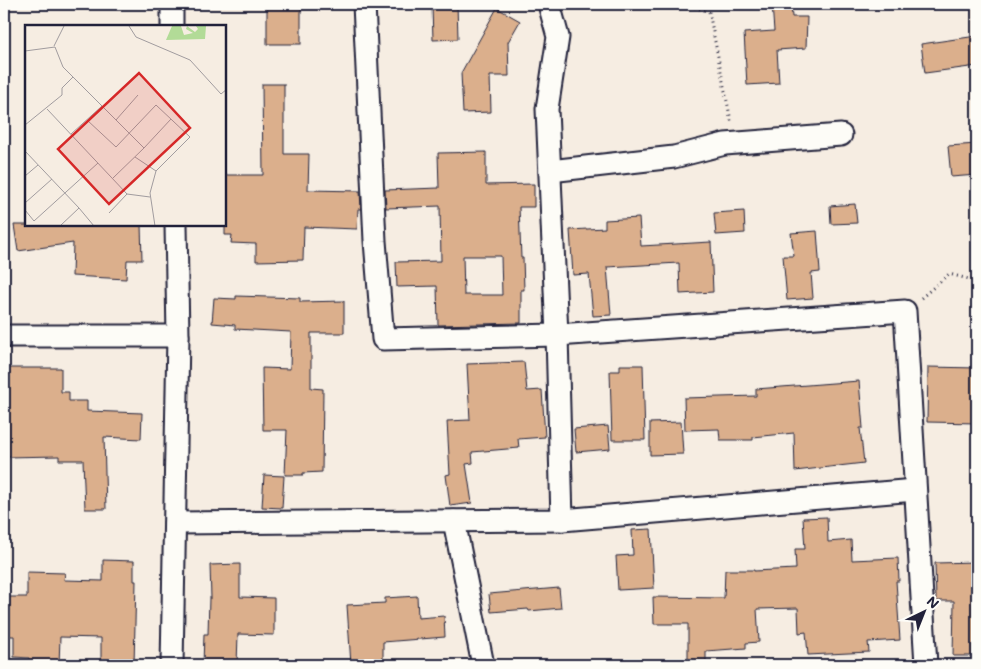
<svg xmlns="http://www.w3.org/2000/svg" width="981" height="669" font-family="Mali,sans-serif">
<style>
.building{fill:#dbaf8c;stroke:#22223b;fill-rule:evenodd}
.lines{fill:none;stroke-linecap:round;stroke-linejoin:round}
.street-casing{stroke:#22223b;stroke-width:25}
.path{stroke:#22223b;stroke-width:3;stroke-dasharray:1 4;stroke-linecap:butt}
.street{stroke:#fdfcf7;stroke-width:21}
.inset-road{fill:none;stroke:#a19c9f;stroke-width:1}
.view{fill:#d62828;fill-opacity:0.15;stroke:#d62828;stroke-width:2.5}
.inset-edge{fill:none;stroke:#22223b;stroke-width:2.5}
</style>
<rect width="100%" height="100%" fill="#f6ede2"/>
<filter id="ink" filterUnits="userSpaceOnUse"><feTurbulence type="fractalNoise" baseFrequency=".02" numOctaves="2"/><feDisplacementMap in="SourceGraphic" scale="10" xChannelSelector="R" yChannelSelector="G"/><feConvolveMatrix kernelMatrix="1 2 1 2 8 2 1 2 1" color-interpolation-filters="sRGB"/></filter>
<g filter="url(#ink)">
<!-- building -->
<g class="building">
<polygon points="457,4 458,39 433,40 432,5"/>
<polygon points="772,4 791,4 792,17 807,17 806,48 777,50 779,83 747,85 744,33 774,31"/>
<rect x="267" y="7" width="34" height="37"/>
<polygon points="497,8 520,21 508,42 509,76 490,76 491,112 463,113 461,73"/>
<polygon points="977,36 977,66 925,73 921,44"/>
<polygon points="262,84 284,84 284,154 309,154 308,190 360,191 361,209 358,209 357,229 304,227 303,260 256,261 256,244 231,243 232,235 225,235 225,175 263,175"/>
<polygon points="977,144 977,175 951,177 948,146"/>
<path d="M486 152V185L534 184V207H519L521 258H523L524 290H521V323L438 325 437 286 397 287 396 262 441 261 440 206 386 208 385 190 439 188 438 153ZM463 256H501L502 295H464Z"/>
<polygon points="855,204 857,223 831,224 830,206"/>
<polygon points="744,211 745,233 716,235 714,213"/>
<polygon points="639,218 641,246 711,242 713,292 680,294 679,263 607,267 611,315 593,316 589,274 573,275 570,230 605,228 605,220"/>
<polygon points="14,225 141,225 142,260 127,260 126,279 72,276 73,243 18,251"/>
<polygon points="817,231 820,272 811,273 813,298 787,300 783,256 794,256 791,233"/>
<polygon points="236,296 300,298 300,302 344,301 344,333 311,333 311,388 323,389 322,472 303,473 303,475 285,475 287,430 263,430 262,368 290,369 291,332 235,329 235,325 212,323 214,298 236,299"/>
<polygon points="524,362 527,391 542,390 545,437 518,439 519,448 472,452 473,463 466,464 472,503 450,506 446,475 450,474 447,421 470,420 467,364"/>
<polygon points="620,365 643,365 645,440 612,440 610,371 620,371"/>
<polygon points="928,367 977,368 977,423 927,422"/>
<polygon points="4,368 61,368 61,392 69,392 69,401 87,401 87,411 142,413 141,439 104,437 106,509 85,509 83,460 59,460 59,456 6,457"/>
<polygon points="859,381 863,428 860,428 864,463 795,471 794,433 753,437 753,440 720,440 719,429 685,430 684,398 756,396 756,389"/>
<polygon points="681,422 683,454 650,455 650,423"/>
<polygon points="608,426 610,449 576,452 574,429"/>
<polygon points="264,475 284,476 282,508 262,507"/>
<polygon points="827,517 828,542 851,540 852,560 898,558 899,581 896,581 900,640 868,642 869,652 808,655 806,632 799,633 798,608 757,609 759,642 746,643 746,648 706,651 706,665 688,665 688,624 654,624 653,597 724,598 725,570 754,570 754,571 796,569 795,549 805,549 803,518"/>
<polygon points="651,529 654,588 618,590 616,556 633,555 632,530"/>
<polygon points="103,560 134,561 134,581 136,581 134,665 101,665 101,638 60,637 59,665 29,665 29,658 14,657 14,636 4,636 4,597 27,597 27,572 65,573 64,580 103,581"/>
<polygon points="977,562 977,656 953,656 954,601 936,601 935,563"/>
<polygon points="240,564 240,597 274,598 274,635 238,634 237,665 203,665 204,634 208,634 209,598 211,598 210,565"/>
<polygon points="559,588 561,608 529,611 528,609 491,612 489,594"/>
<polygon points="417,596 418,618 444,616 445,637 383,642 383,665 351,665 347,605 385,603 385,598"/>
</g>
<g class="lines">
<defs>
<g id="street">
<polyline points="172,4 172,26"/>
<polyline points="364,4 375,241 383,339 557,335 905,311 926,665"/>
<polyline points="550,171 674,157 725,144 841,135"/>
<polyline points="4,336 178,336"/>
<polyline points="562,520 915,490"/>
<polyline points="454,521 483,665"/>
<polyline points="175,523 562,520 557,335 547,109 558,37 549,4"/>
<polyline points="172,665 178,336 176,225"/>
</g>
</defs>
<!-- street casing -->
<use href="#street" class="street-casing"/>
<!-- path -->
<g class="path">
<polyline points="685,4 709,12 731,121"/>
<polyline points="921,298 949,274 977,281"/>
</g>
<!-- street -->
<use href="#street" class="street"/>
</g>
</g>
<!-- overview -->
<g transform="translate(25 25)">
<rect width="201" height="201" fill="#f6ede2"/>
<path d="M147 1H156L159 10 168 8 161 4 162 1 170 7 173 4 171 1H181L180 14 141 15Z" fill="#b2db97"/>
<path class="inset-road" d="M104 1 111 12 165 35 196 69 202 64M29 21 39 1M0 26 30 22 38 42 119 123 88 153M22 84 102 169M62 95 91 122 131 80 165 112 131 146M91 95 113 70M0 100 37 70V63L48 52M46 109 77 81M119 123 146 94M0 126 54 183 35 201M110 132 131 146 125 168 130 201M0 151 13 140M0 178 27 154M54 183 69 201M0 185 9 196 73 138M84 188 102 169 125 172"/>
<path class="view" d="M114 48 165 103 84 179 33 124Z"/>
<rect width="201" height="201" class="inset-edge"/>
</g>
<!-- margin -->
<rect width="981" height="669" fill="none" stroke="#fdfcf7" stroke-width="20"/>
<rect x="10" y="10" width="961" height="649" fill="none" stroke="#22223b" stroke-width="2" filter="url(#ink)"/>
<!-- north arrow -->
<g transform="translate(924 612) rotate(43)" stroke="#fdfcf7" stroke-width="4" paint-order="stroke">
<path d="M0-4L9 19L0 12L-9 19Z" fill="#22223b"/>
<text y="-8" font-size="14" font-weight="bold" text-anchor="middle" fill="#22223b">N</text>
</g>
</svg>
